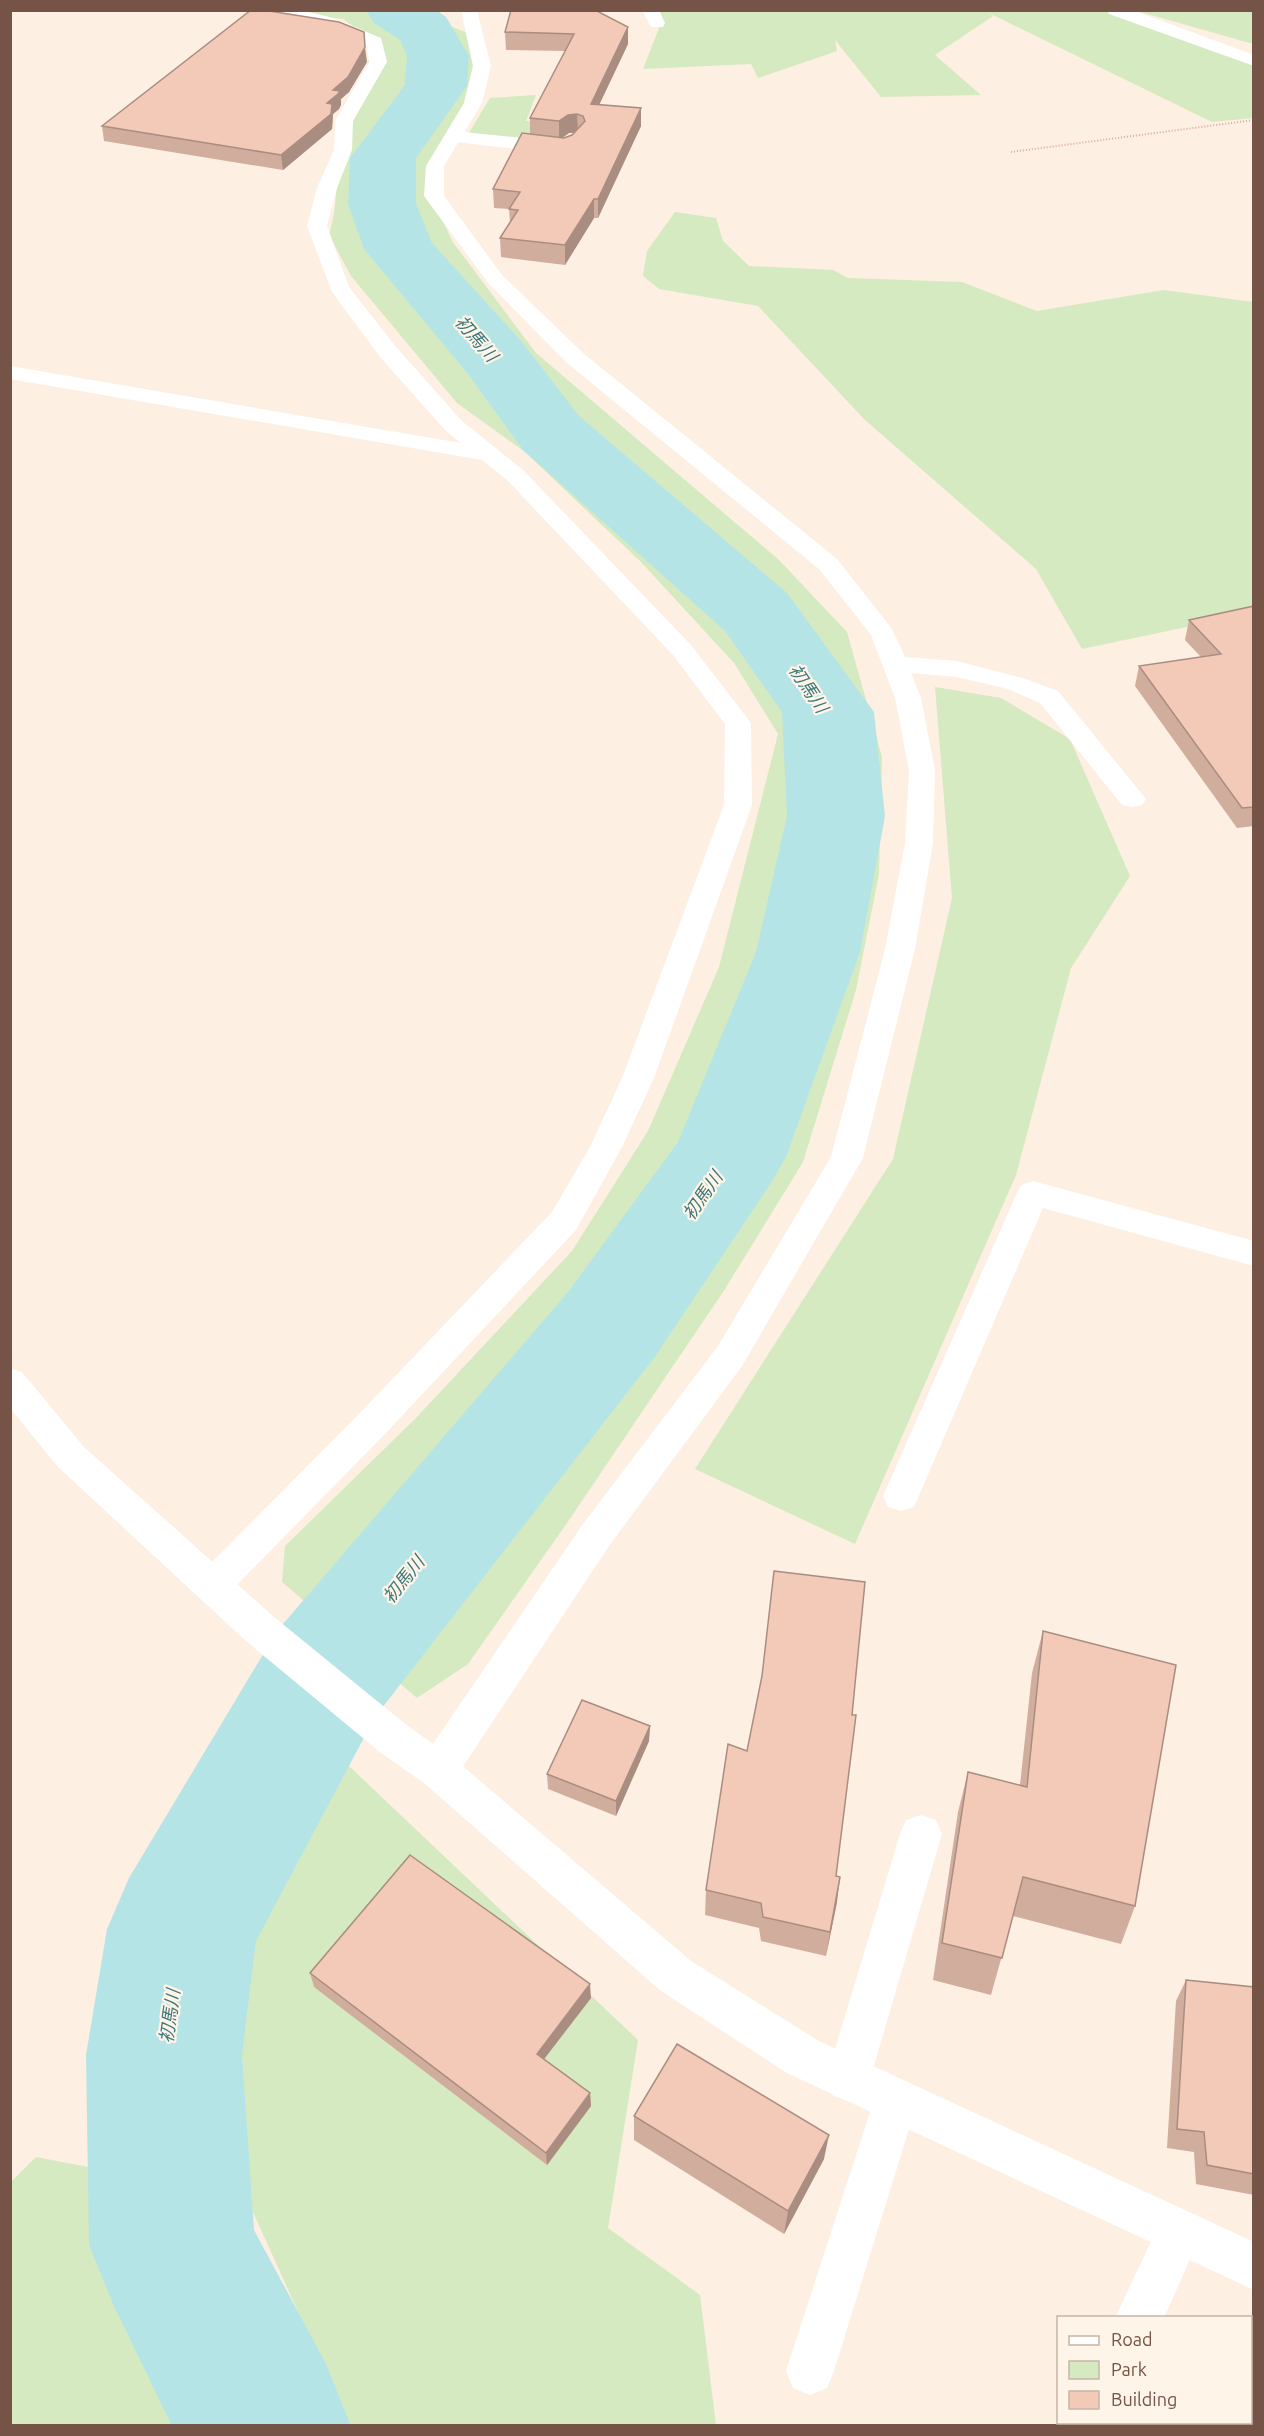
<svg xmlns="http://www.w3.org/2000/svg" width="1264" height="2436" font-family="Ubuntu,'Noto Sans JP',sans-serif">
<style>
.green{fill:#d5eac0}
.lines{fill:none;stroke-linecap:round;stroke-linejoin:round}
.river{fill:#b5e4e6;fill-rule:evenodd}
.path{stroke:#d7ad9c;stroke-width:2;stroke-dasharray:1 2;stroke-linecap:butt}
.lane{fill:#fff;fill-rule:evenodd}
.street{fill:#fff;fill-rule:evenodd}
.secondary{fill:#fff;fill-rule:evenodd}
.wall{fill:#d1ad9e;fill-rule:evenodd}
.shaded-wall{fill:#aa8d81}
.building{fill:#f3c9b8;stroke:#aa8d81;stroke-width:1.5}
.labels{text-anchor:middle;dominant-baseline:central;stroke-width:4.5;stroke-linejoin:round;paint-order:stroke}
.water-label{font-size:18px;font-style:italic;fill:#3b777b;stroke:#fff4e8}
</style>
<rect width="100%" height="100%" fill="#fdefe1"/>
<!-- green -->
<g class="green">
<path d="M290 11H413L475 36 482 66 428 187 452 241 536 353 779 560 847 632 882 757 879 874 856 990 803 1162 725 1289 567 1523 468 1664 417 1698 282 1582 285 1546 415 1419 572 1251 648 1131 719 967 778 734 734 663 641 562 525 452 457 403 351 276 329 235C336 212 335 199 338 176 345 130 360 86 375 42L343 19Z"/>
<polygon points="651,11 1112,11 1253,61 1253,118 1212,122 989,13 993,16 935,55 981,95 881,97 835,40 837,51 758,78 751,64 643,69 659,28"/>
<polygon points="1137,11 1253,11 1253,44"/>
<polygon points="536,95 526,121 579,125 557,143 469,133 490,98"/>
<polygon points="675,212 716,218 723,241 749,266 833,270 848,278 962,282 1037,311 1164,290 1253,302 1253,613 1082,649 1036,569 865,420 758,306 659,289 643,276 647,251"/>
<polygon points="935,687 1001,698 1070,739 1130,876 1071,968 1016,1175 855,1544 695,1469 893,1159 952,898"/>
<polygon points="330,1748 638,2040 608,2228 700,2295 716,2425 349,2425 226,2152 164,2055"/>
<polygon points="36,2157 224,2193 319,2425 11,2425 11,2182"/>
</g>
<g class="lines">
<!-- river -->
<polygon class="river" points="366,10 436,10 446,17 469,56 467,86 416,158 416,204 432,243 522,342 579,416 787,593 874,712 885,816 860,952 786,1157 769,1186 654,1358 375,1717 256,1941 242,2055 254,2230 326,2364 351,2426 172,2426 113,2304 89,2245 86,2055 107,1929 129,1878 277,1631 568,1292 678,1142 756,952 787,816 782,712 725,631 523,450 468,374 364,249 348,204 350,158 405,85 407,56 400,40 374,23"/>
<!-- path -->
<polyline class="path" points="1011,152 1254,120"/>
<!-- lane -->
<g class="lane">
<polygon points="642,10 659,10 665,23 663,27 651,27"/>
<polygon points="453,131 561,142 568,144 570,148 568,152 561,154 446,141 444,137 446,133"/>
<polygon points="1033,1181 1254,1241 1254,1266 1043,1208 914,1507 901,1511 888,1507 883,1496 1017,1193 1021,1185"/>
<polygon points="921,1815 936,1820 942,1834 870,2079 864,2095 848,2101 832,2095 826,2079 900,1834 906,1820"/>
<polygon points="896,2078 912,2084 918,2100 834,2371 827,2388 810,2395 793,2388 786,2371 874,2100 880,2084"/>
<polygon points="1179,2209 1195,2216 1202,2232 1164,2318 1115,2318 1163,2216"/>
<polygon points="1066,2422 1115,2422 1114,2426 1065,2426"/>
</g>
<!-- street -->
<g class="street">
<path d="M282 10C322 10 345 23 381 38L387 62 353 121 352 150 337 188 327 226 349 287 396 347 462 421 523 470 691 645 751 723 752 805 654 1078 622 1147 576 1230 384 1435 226 1596 213 1601 200 1596 194 1585 200 1574 358 1415 552 1212 590 1147 622 1078 724 805 725 724 673 655 507 480 482 460 10 379V366L461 443 446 431 380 357 332 292 307 226 317 188 334 150 335 121 369 62 367 45 328 28 284 14Z"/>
<polygon points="461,10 477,10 491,66 482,103 444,166 444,196 502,275 583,353 837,559 892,629 905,657 957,661 1026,679 1058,691 1146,799 1142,805 1132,807 1122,805 1040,703 1008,689 957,677 911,673 921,698 935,770 933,843 915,949 863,1158 742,1366 609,1546 452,1783 438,1788 424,1783 418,1770 424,1757 583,1524 718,1346 831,1157 885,949 905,843 909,770 895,698 871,635 819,569 567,363 488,283 424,196 426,166 464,103 473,66"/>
<polygon points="1107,10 1132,10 1254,55 1254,66 1109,14"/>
</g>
<!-- secondary -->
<polygon class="secondary" points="10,1368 22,1372 84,1447 274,1617 409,1727 452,1757 691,1961 819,2041 1254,2242 1254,2290 787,2073 661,1991 424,1783 381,1753 246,1641 58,1467 10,1408"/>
</g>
<!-- wall -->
<g class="wall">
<path d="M511 10 628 44 599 105 641 126 598 218H594L565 265 501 257 500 238 510 223 509 209 494 208 493 189 530 134V118L565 51 506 50 505 32ZM569 133H575L572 135 562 138Z"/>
<polygon points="367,62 349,92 341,99 341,105 339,109 333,114 332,129 283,170 104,141 102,126"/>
<polygon points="1254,606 1254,826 1237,828 1135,686 1139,666 1201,657 1185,640 1189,620"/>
<polygon points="1043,1631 1135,1906 1121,1944 1013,1916 991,1995 933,1980 958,1812 968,1772 1020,1785 1032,1673"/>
<polygon points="650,1726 649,1741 616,1816 548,1789 547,1774"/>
<polygon points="836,1876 837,1902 826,1956 761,1941 759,1928 705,1915 706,1890"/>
<polygon points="310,1973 591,1998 544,2059 590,2093 591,2106 547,2165 314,1987"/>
<polygon points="1186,1980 1254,1987 1254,2195 1196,2184 1194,2152 1167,2148 1176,2001"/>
<polygon points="634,2116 824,2159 784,2234 634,2140"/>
</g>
<!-- shaded-wall -->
<g class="shaded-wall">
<polygon points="628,27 628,44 591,122 591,104"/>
<polygon points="365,47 367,62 349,92 341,99 341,105 339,109 333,114 332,129 283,170 281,155"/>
<polygon points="641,108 641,126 598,218 598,199"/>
<polygon points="577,114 578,132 569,133 559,140 559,121 568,115"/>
<polygon points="594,199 594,218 565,265 565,245"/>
<polygon points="650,1726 649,1741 616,1816 616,1801"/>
<polygon points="840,1877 837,1902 826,1956 830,1932"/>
<polygon points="590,1984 591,1998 538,2067 537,2054"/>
<polygon points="590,2093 591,2106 547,2165 546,2153"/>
<polygon points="829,2135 824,2159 784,2234 788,2211"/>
</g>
<!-- building -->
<g class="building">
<polygon points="251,10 263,10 339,22 364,32 365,47 348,77 333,90 340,91 338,94 327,103 332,104 331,114 281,155 102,126"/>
<polygon points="511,10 595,10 628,27 591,104 641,108 598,199 594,199 565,245 500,238 518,210 509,209 520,192 493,189 522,133 564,138 572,135 585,121 583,116 577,114 568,115 559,121 530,118 574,34 505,32"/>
<polygon points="1254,606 1254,807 1242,808 1139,666 1221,654 1189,620"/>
<polygon points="774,1571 865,1582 852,1715 856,1715 836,1876 840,1877 830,1932 763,1917 761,1903 706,1890 728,1744 747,1751 762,1676"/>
<polygon points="1043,1631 1176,1665 1135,1906 1023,1877 1002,1958 942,1943 968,1772 1027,1787"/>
<polygon points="582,1700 650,1726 616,1801 547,1774"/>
<polygon points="410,1855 590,1984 537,2054 590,2093 546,2153 310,1973"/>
<polygon points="1186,1980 1254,1987 1254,2174 1207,2165 1204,2132 1177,2129"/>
<polygon points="677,2044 829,2135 788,2211 634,2116"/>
</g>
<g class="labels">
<!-- water labels -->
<g class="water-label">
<text transform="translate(477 338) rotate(49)">初馬川</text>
<text transform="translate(809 688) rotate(56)">初馬川</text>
<text transform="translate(702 1195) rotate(-55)">初馬川</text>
<text transform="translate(403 1579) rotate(-51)">初馬川</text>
<text transform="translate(169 2016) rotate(-82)">初馬川</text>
</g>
</g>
<!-- border -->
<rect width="1264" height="2436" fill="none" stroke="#755347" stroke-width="24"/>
<!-- legend -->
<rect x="1057" y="2316" width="195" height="108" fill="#fff4e8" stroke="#c8b4a8" stroke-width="1.5"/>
<rect x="1069" y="2336" width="30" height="9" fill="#ffffff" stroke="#c8b4a8" stroke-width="1.5"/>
<text x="1111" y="2346" font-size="18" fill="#755347">Road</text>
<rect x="1069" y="2361" width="30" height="18" fill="#d5eac0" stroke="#c8b4a8" stroke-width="1.5"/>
<text x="1111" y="2376" font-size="18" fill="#755347">Park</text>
<rect x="1069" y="2391" width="30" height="18" fill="#f3c9b8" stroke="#c8b4a8" stroke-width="1.5"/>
<text x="1111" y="2406" font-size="18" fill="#755347">Building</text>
</svg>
